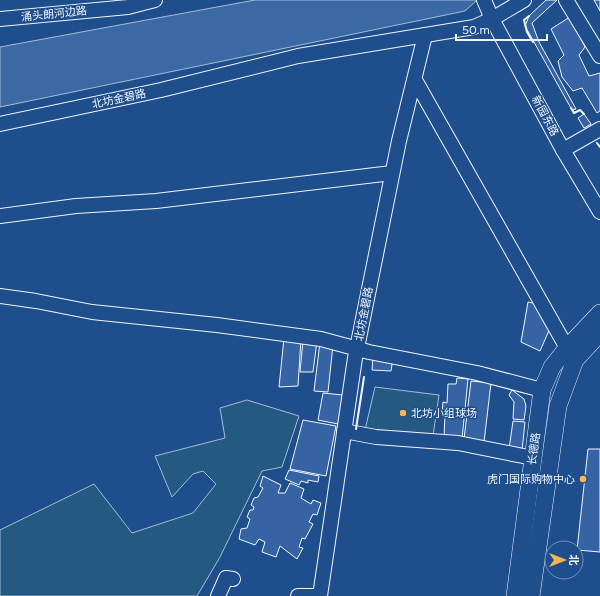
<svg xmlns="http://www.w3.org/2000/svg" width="600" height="596" font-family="Figtree,'Noto Sans SC',sans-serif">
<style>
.green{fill:#245a82;stroke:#a8bbd7}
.water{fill:#3b69a3;stroke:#a8bbd7}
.building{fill:#3563a3;stroke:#f2f6ff}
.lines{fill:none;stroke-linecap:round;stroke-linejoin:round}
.minor-casing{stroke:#f2f6ff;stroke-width:16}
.major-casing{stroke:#f2f6ff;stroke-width:18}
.minor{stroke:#1f4e8c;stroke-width:14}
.major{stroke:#1f4e8c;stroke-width:17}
.wall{stroke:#f2f6ff;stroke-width:2}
.poi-dot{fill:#ffb74d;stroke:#1f4e8c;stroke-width:1.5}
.labels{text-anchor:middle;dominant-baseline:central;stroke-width:3;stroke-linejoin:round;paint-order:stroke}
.street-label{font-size:11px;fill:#f2f6ff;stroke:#1f4e8c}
.poi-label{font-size:11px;fill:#f2f6ff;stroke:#1f4e8c;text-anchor:start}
</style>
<rect width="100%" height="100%" fill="#1f4e8c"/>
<!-- green -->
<g class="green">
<polygon points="375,387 439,395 433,436 365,430"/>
<polygon points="247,400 299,416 282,467 262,471 220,557 197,596 0,596 0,530 94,484 132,533 193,513 216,484 203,471 193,474 172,497 155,456 225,438 220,408"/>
</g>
<!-- water -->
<polygon class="water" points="255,0 477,0 465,11 0,107 0,47"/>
<!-- building -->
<g class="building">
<polygon points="546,0 557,0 532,23 539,42 576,109 572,110 525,26 529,16"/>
<polygon points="594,0 600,0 600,11"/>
<polygon points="570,17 585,47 579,55 589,76 600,73 600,111 597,113 582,88 573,91 562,77 558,61 564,55 551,29"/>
<polygon points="584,114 591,124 584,128 578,118"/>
<polygon points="528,302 538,304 551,326 540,351 521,342"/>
<polygon points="284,338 301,339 298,386 279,387"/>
<polygon points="303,340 317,341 313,372 300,372"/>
<polygon points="320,342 333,345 328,392 314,391"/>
<polygon points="373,356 393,358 391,371 372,370"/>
<polygon points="457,378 468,379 462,439 444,438 445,414 442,414 443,402 447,403 448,384 456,384"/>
<polygon points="471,381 491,383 484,442 464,439"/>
<polygon points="512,390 524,399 526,406 524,420 513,419 514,402 509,395"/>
<polygon points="323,393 343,395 338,424 318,420"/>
<polygon points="303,420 336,426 326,476 290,469"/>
<polygon points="513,421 525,422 522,451 509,449"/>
<polygon points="588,449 600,449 600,552 577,550"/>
<polygon points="289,470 319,476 318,482 308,480 308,483 301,481 299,485 285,479"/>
<polygon points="263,476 281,485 278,493 285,493 290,483 304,489 301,498 311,504 313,500 321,503 317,515 313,514 309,522 313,524 305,539 302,538 299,547 303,548 297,559 280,546 276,557 262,552 265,542 259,539 255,545 239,539 241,529 247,528 250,519 247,517 250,510 253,510 254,507 251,505 254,498 258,497 263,488 260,486"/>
</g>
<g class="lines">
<defs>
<g id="minor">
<polyline points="484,0 492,19 563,150 600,212"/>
<polyline points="566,0 600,56"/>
<polyline points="0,19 128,7 155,0"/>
<polyline points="415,80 567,348"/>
<polyline points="0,124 161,90 298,56 474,27 492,19 524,0"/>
<polyline points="563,150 600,129"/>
<polyline points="0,216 76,206 156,201 392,173"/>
<polyline points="0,296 36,301 92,312 217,325 321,339 369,352 477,373 542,390"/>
<polyline points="344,431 376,437 458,443 533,458"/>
<polyline points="218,596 226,578 233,579"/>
<polyline points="298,596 319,596"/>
<polyline points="320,596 355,358 399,141 425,35"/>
</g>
<g id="major">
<polyline points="515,596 542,390 552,367 567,348 600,313"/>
<polyline points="531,596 558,406 575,360 600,333"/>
</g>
</defs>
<!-- minor casing -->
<use href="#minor" class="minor-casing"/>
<!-- major casing -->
<use href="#major" class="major-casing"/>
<!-- minor -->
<use href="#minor" class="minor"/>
<!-- major -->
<use href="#major" class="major"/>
<!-- wall -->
<g class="wall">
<polyline points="529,16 524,20 527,32 533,42"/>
<polyline points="571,108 574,113 580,110 584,114"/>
<polyline points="597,143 600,147"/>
<polyline points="356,429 364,377"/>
</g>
</g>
<!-- markers -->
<g class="poi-dot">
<circle cx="403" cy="413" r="4"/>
<circle cx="583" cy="479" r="4"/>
</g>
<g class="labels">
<!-- street labels -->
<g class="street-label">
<text transform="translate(54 14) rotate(-6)">涌头朗河边路</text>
<text transform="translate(119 99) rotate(-12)">北坊金碧路</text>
<text transform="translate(545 116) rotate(62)">新园东路</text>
<text transform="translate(364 314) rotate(-79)">北坊金碧路</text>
<text transform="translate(534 449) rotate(-82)">长德路</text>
</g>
<!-- poi labels -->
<g class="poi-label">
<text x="411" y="413">北坊小组球场</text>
<text x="575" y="479" text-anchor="end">虎门国际购物中心</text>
</g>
</g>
<!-- north arrow -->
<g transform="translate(564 560) rotate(90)"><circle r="19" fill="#1f4e8c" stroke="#7391ba"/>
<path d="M0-3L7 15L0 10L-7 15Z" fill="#ffb74d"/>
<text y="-6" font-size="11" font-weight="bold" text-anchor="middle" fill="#f2f6ff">北</text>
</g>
<!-- scale -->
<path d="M456 34v6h91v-6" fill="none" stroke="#f2f6ff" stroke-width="2"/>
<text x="462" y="34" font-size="12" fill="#f2f6ff" stroke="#1f4e8c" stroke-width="3" paint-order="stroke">50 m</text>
</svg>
